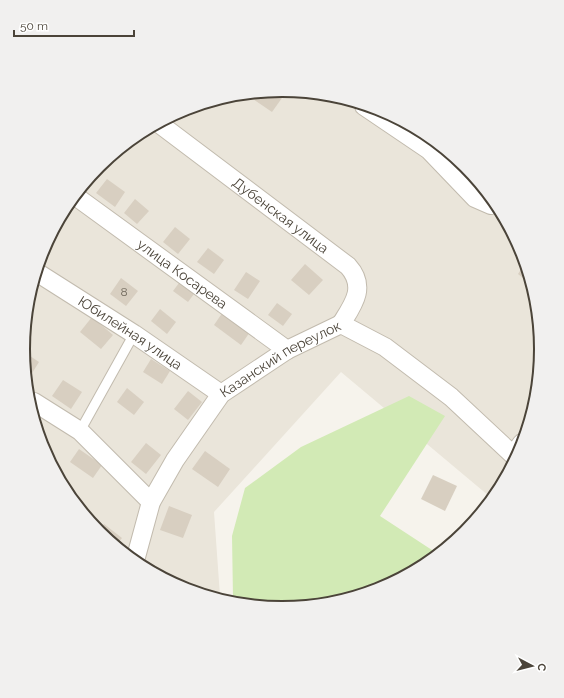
<svg xmlns="http://www.w3.org/2000/svg" width="564" height="698" font-family="Raleway,sans-serif">
<style>
.residential{fill:#eae5da}
.green{fill:#d2eab5}
.building{fill:#d8cfc1}
.lines{fill:none;stroke-linecap:round;stroke-linejoin:round}
.lane-casing{stroke:#c2bbae;stroke-width:11}
.street-casing{stroke:#c2bbae;stroke-width:20}
.lane{stroke:#fff;stroke-width:9}
.street{stroke:#fff;stroke-width:18}
.labels{text-anchor:middle;dominant-baseline:central;stroke-width:3;stroke-linejoin:round;paint-order:stroke}
.number-label{font-size:12px;fill:#6e675b}
.street-label{font-size:14px;fill:#4b4439;stroke:#fff}
.rim{fill:none;stroke:#4b4439;stroke-width:2}
</style>
<rect width="100%" height="100%" fill="#f6f3ec"/>
<!-- residential -->
<polygon class="residential" points="282,90 381,110 465,166 521,250 541,349 521,448 489,496 341,372 214,512 220,596 183,588 99,532 43,448 23,349 43,250 99,166 183,110"/>
<!-- green -->
<polygon class="green" points="409,396 445,416 380,516 435,552 381,588 282,608 233,598 232,536 245,488 301,447"/>
<!-- building -->
<g class="building">
<polygon points="282,90 287,91 272,112 253,99 255,95"/>
<polygon points="107,179 125,192 115,207 96,193"/>
<polygon points="135,199 149,211 137,224 124,213"/>
<polygon points="175,227 190,239 178,254 163,242"/>
<polygon points="208,248 224,260 214,274 197,262"/>
<polygon points="305,264 323,280 309,295 291,280"/>
<polygon points="524,265 528,282 518,274"/>
<polygon points="246,272 260,281 248,299 234,290"/>
<polygon points="121,278 138,291 126,306 110,294"/>
<polygon points="179,283 194,294 188,302 173,291"/>
<polygon points="277,303 292,314 283,326 268,315"/>
<polygon points="160,309 176,322 167,334 151,321"/>
<polygon points="225,309 252,329 241,345 214,325"/>
<polygon points="92,317 113,335 101,349 80,332"/>
<polygon points="24,352 39,362 29,378"/>
<polygon points="151,359 170,371 162,384 143,372"/>
<polygon points="63,380 82,392 71,409 52,396"/>
<polygon points="127,388 144,402 134,415 117,402"/>
<polygon points="188,391 202,402 188,420 174,409"/>
<polygon points="146,443 161,455 146,474 131,462"/>
<polygon points="79,449 102,465 93,478 70,462"/>
<polygon points="205,451 230,469 218,487 192,469"/>
<polygon points="433,475 457,486 445,511 421,499"/>
<polygon points="169,506 192,515 183,538 160,530"/>
<polygon points="104,524 122,538 117,544 98,531"/>
</g>
<g class="lines">
<defs>
<polyline id="lane" points="80,431 134,334"/>
<g id="street">
<polyline points="364,106 429,150 475,198 491,205"/>
<path id="s1" d="M161 125 348 266C367 287 353 305 341 324"/>
<path id="s2" d="M78 198 287 350"/>
<path id="s3" d="M38 273 134 334 221 394"/>
<polyline points="34,402 80,431 151,502"/>
<path id="s4" d="M136 557 151 502 175 460 221 394 287 350 341 324 385 347 451 397 513 455 522 443"/>
</g>
</defs>
<!-- lane casing -->
<use href="#lane" class="lane-casing"/>
<!-- street casing -->
<use href="#street" class="street-casing"/>
<!-- lane -->
<use href="#lane" class="lane"/>
<!-- street -->
<use href="#street" class="street"/>
</g>
<g class="labels">
<!-- number labels -->
<g class="number-label">
<text x="124" y="292">8</text>
</g>
<!-- street labels -->
<g class="street-label">
<text stroke="none"><textPath href="#s1" startOffset="150">Дубенская улица</textPath></text>
<text stroke="none"><textPath href="#s2" startOffset="129">улица Косарева</textPath></text>
<text stroke="none"><textPath href="#s3" startOffset="110">Юбилейная улица</textPath></text>
<text stroke="none"><textPath href="#s4" startOffset="255">Казанский переулок</textPath></text>
</g>
</g>
<!-- crop -->
<path d="M0 0H564V698H0ZM30 349a252 252 0 1 1 504 0a252 252 0 1 1-504 0Z" fill="#f1f0ef" fill-rule="evenodd"/>
<path class="rim" d="M30 349a252 252 0 1 1 504 0a252 252 0 1 1-504 0Z"/>
<!-- north arrow -->
<g transform="translate(532 666) rotate(97)" stroke="#ffffff" stroke-width="3" paint-order="stroke">
<path d="M0-3L7 15L0 10L-7 15Z" fill="#4b4439"/>
<text y="-6" font-size="11" font-weight="bold" text-anchor="middle" fill="#4b4439">С</text>
</g>
<!-- scale -->
<path d="M14 30v6h120v-6" fill="none" stroke="#4b4439" stroke-width="2"/>
<text x="20" y="30" font-size="12" fill="#4b4439" stroke="#ffffff" stroke-width="3" paint-order="stroke">50 m</text>
</svg>
